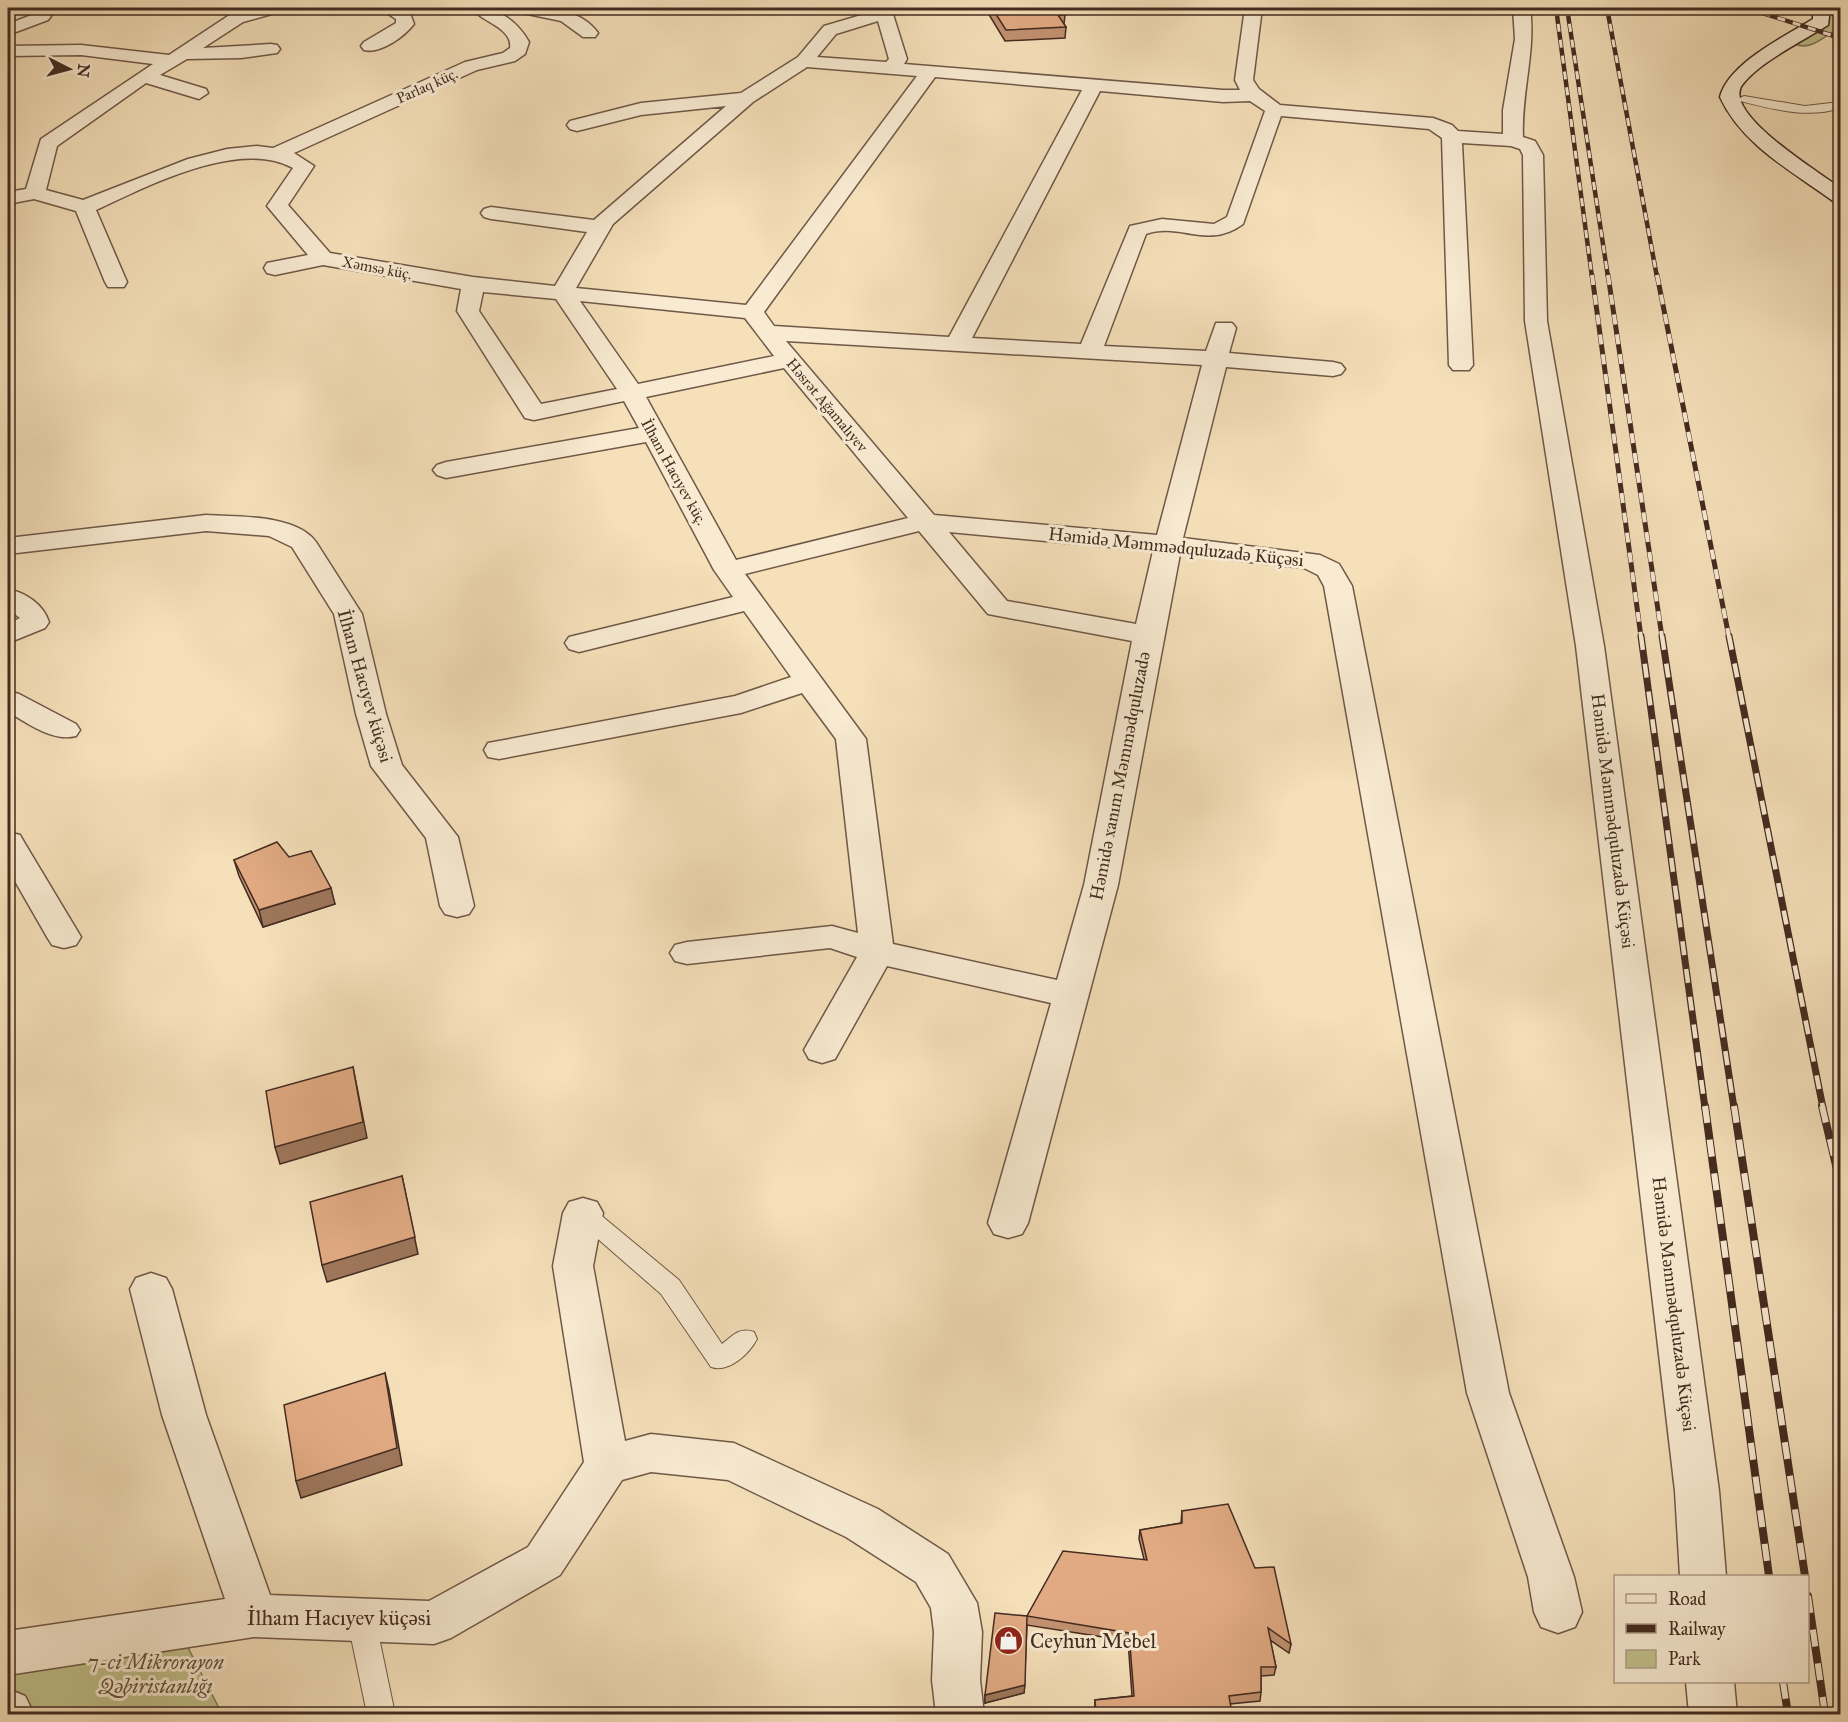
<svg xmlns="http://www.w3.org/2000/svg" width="1848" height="1722" font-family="'IM FELL Great Primer',serif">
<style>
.green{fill:#c1c18c;stroke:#827656;stroke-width:1.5}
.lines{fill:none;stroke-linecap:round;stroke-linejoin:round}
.service-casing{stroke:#705847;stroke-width:2}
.minor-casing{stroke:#705847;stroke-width:3}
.secondary-casing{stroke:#432b21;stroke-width:3}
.service{fill:#f8ebd2;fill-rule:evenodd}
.minor{fill:#f8ebd2;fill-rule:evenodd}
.secondary{fill:#f8ebd2;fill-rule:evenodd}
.rail-far3-casing{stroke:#432b21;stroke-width:4.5}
.rail-far2-casing{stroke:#432b21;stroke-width:5}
.rail-far1-casing{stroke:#432b21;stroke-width:7}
.rail-casing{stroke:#432b21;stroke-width:8}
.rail-far3{stroke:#f8ebd2;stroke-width:3;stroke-dasharray:8;stroke-linecap:butt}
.rail-far2{stroke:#f8ebd2;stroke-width:4;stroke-dasharray:10;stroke-linecap:butt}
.rail-far1{stroke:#f8ebd2;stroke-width:4.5;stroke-dasharray:14;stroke-linecap:butt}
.rail{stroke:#f8ebd2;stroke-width:6;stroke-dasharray:17;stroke-linecap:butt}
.wall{fill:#c29271;stroke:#432b21;stroke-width:1.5}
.shaded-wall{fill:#9e775c;stroke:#432b21;stroke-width:1.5}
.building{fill:#e1aa83;stroke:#432b21;stroke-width:1.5}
.labels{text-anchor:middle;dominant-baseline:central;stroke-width:6;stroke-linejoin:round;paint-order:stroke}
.far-street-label{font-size:15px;fill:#432b21;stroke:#f8ebd2}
.street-label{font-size:18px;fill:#432b21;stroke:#f8ebd2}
.near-street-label{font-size:21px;fill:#432b21;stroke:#f8ebd2}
.near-poi-label{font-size:21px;fill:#432b21;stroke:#f8ebd2;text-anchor:start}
.near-park-label{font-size:21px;font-style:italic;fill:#62503c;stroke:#f8ebd2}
</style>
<rect width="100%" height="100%" fill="#f5e0ba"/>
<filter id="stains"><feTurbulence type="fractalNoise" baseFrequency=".00333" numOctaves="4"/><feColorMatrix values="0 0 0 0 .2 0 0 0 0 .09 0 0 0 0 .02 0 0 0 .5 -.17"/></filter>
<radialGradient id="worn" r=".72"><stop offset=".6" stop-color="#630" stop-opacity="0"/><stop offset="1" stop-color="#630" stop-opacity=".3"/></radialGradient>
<!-- green -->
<g class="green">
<path d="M1829 10 1837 17V29C1824 37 1810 51 1795 44 1809 35 1830 29 1829 10Z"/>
<polygon points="178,1628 222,1714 8,1714 8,1670"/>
</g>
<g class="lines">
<defs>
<g id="service">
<path d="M1744 96 1805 106 1840 102V108C1808 119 1772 109 1740 101L1738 99Z"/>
<path d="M583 1204 591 1207 679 1280 722 1344C733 1335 740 1327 754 1332L757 1339C749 1354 729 1373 711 1367L661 1294 575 1219 571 1213 575 1207Z"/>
<polygon points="361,1605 371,1609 375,1618 395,1714 367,1714 347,1618 351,1609"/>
</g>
<g id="minor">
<path d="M256 8H282L279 12 243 22 203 48 271 44 277 45 280 49 277 53 241 58 187 59 160 75 206 89 208 93 199 99 146 83 57 146 46 190 83 200 188 159 227 149 257 146 273 148 465 62 503 53 510 48C513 28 482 22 471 8 496 5 517 21 529 42L525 54 515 61 477 70 294 153 314 166 288 205 330 253 473 277 555 286 587 232 491 219 484 217 481 213 484 209 491 207 594 220 726 106 641 115 577 131 570 129 567 125 570 121 641 103 741 93 798 57 824 26 875 11 874 8H891L907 59 904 64 1223 90H1240L1235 80 1245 8H1262L1253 80 1259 89 1280 105 1433 118 1452 125 1458 131 1503 134V110L1515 39 1513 8H1530C1536 51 1521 93 1523 137L1535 141 1543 155 1547 321 1604 646 1719 1491 1726 1576H1680L1675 1491 1576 646 1525 321 1523 155 1520 149 1511 146 1462 143 1473 365 1469 370H1453L1449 365 1442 138 1429 129 1281 116 1243 224C1208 250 1180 222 1146 234L1104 346 1206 351 1216 323H1232L1236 328 1229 353 1333 362 1341 364 1345 369 1341 374 1333 376 1226 367 1183 538 1320 555 1339 564 1352 586 1509 1393 1574 1577 1582 1612 1575 1627 1558 1633 1541 1627 1534 1612 1528 1577 1467 1393 1324 586 1318 575 1304 568 1180 554 1118 885 1028 1223 1022 1234 1008 1238 994 1234 988 1223 1051 1003 887 966 835 1059 822 1063 809 1059 804 1050 857 957 830 948 687 964 675 961 670 953 675 945 687 942 832 926 858 933 836 739 802 693 741 713 499 759 488 757 484 750 488 743 499 741 735 696 791 677 744 611 579 652 569 649 565 643 569 637 733 597 714 570 646 442 446 478 437 475 433 470 437 465 446 462 639 428 624 401 534 420 525 418 457 311 461 289 323 265 275 275 267 273 264 268 267 263 308 255 267 206 293 168C239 138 148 186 96 210L127 282 124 287H108L105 282 76 211 34 199 8 204V192L26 189 41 139 153 64 81 55 8 56V46L81 45 169 55 231 14ZM878 21 889 59 886 62 817 57 836 34ZM807 67 917 76 746 305 576 288 613 224 753 102ZM935 77 1082 90 949 337 774 326 764 312ZM1100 91 1223 102 1250 101 1265 111 1227 217 1214 224 1162 219 1130 226 1081 344 972 338ZM483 292 556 299 617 389 541 404 479 311ZM580 301 745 318 774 356 638 384ZM786 341 1202 365 1157 535 934 515ZM784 368 908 518 736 560 646 397ZM919 531 988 614 1132 641 1084 885 1057 980 893 944 866 739 745 574ZM949 532 1153 551 1136 624 1007 601Z"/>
<path d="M379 8H400L410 13 414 24C404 37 380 54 364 50L361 46 364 42 396 23V19Z"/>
<path d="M515 8C543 5 580 8 598 33L595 37H583L561 21 518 12Z"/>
<polygon points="42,11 51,16 48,20 8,35 8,24"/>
<path d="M206 515C237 517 296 514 316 542L362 614 386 714 402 765 458 837 474 906 469 914 457 917 445 914 440 906 426 838 371 766 356 714 334 614 292 547 269 536 206 531 8 554V538Z"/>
<path d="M8 589C26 593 43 604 49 622L45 628 8 643V624L20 618 8 609Z"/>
<path d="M8 691 19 694 76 724 80 730 76 736C52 742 28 723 8 712Z"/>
<polygon points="8,832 20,835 24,842 81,937 76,945 64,948 52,945 47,937 8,869"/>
<polygon points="583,1198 597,1202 603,1213 593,1266 625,1441 651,1434 734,1443 878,1509 948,1554 977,1603 982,1632 980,1680 984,1714 936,1714 932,1680 934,1632 931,1608 916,1582 846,1537 728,1480 651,1472 622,1480 560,1575 451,1638 434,1644 254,1637 8,1675 8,1631 225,1599 162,1415 130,1289 136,1278 151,1273 166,1278 172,1289 206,1415 270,1595 429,1601 528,1547 584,1462 553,1266 563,1213 569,1202"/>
<polygon points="1686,1682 1734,1682 1737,1714 1689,1714"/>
<polygon points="8,1689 25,1696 34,1714 8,1714"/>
</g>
<path id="secondary" d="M1813 8H1830L1828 25C1803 41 1759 62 1742 85 1722 114 1821 173 1840 188V203L1833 201C1792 171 1742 145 1720 97 1729 63 1784 37 1813 19Z"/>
</defs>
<!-- service casing -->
<use href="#service" class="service-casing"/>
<!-- minor casing -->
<use href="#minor" class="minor-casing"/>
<!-- secondary casing -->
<use href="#secondary" class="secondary-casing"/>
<!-- service -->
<use href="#service" class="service"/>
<!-- minor -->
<use href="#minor" class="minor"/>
<!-- secondary -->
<use href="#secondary" class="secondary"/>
<defs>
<g id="rail-far3">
<polyline points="1556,8 1592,277"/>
<polyline points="1567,8 1608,277"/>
<polyline points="1607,8 1657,277"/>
<polyline points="1747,8 1840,38"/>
</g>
<g id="rail-far2">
<polyline points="1592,275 1641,637"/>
<polyline points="1608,275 1662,637"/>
<polyline points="1657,275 1729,637"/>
</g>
<g id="rail-far1">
<polyline points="1641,636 1705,1108"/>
<polyline points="1662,636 1734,1108"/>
<polyline points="1729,636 1823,1108"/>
</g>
<g id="rail">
<polyline points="1705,1106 1769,1576"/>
<polyline points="1734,1106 1805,1576"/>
<polyline points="1822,1106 1840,1182"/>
<polyline points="1808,1596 1825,1714"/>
<polyline points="1783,1682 1788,1714"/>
</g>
</defs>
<!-- rail-far3 casing -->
<use href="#rail-far3" class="rail-far3-casing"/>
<!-- rail-far2 casing -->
<use href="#rail-far2" class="rail-far2-casing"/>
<!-- rail-far1 casing -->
<use href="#rail-far1" class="rail-far1-casing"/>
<!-- rail casing -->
<use href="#rail" class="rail-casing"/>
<!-- rail-far3 -->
<use href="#rail-far3" class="rail-far3"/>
<!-- rail-far2 -->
<use href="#rail-far2" class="rail-far2"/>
<!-- rail-far1 -->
<use href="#rail-far1" class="rail-far1"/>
<!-- rail -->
<use href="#rail" class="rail"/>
</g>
<!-- wall -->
<g class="wall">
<polygon points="985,8 1060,8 1065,15 1064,24 1066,27 1065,38 1005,41"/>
<polygon points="289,857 335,904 263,927 239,876 234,860"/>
<polygon points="1182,1511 1255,1568 1291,1644 1289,1653 1270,1640 1276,1667 1274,1675 1261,1676 1261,1692 1260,1701 1230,1704 1232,1714 1095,1714 1095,1700 1132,1696 1128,1641 1027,1625 1024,1693 985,1703 985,1695 1027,1616 1144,1559 1139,1539 1140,1530 1181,1523"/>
</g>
<!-- shaded-wall -->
<g class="shaded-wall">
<polygon points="331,888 335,904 263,927 259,910"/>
<polygon points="353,1067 367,1138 280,1164 275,1147"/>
<polygon points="402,1176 418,1254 327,1282 322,1265"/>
<polygon points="385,1373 389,1390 402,1465 301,1498 296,1481"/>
<polygon points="1025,1685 1024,1693 985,1703 985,1695"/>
</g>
<!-- building -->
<g class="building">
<polygon points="992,8 1060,8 1065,15 1058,15 1066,27 1006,30"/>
<polygon points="277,842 289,857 311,851 331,888 259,910 234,860"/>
<polygon points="353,1067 363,1122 275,1147 266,1091"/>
<polygon points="402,1176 415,1237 322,1265 310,1202"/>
<polygon points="385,1373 397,1448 296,1481 284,1405"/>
<polygon points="1228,1504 1255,1568 1274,1567 1291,1644 1268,1628 1276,1667 1261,1667 1261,1692 1229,1696 1232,1714 1096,1714 1095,1700 1134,1696 1129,1633 1027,1616 1063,1551 1147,1560 1140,1530 1182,1523 1182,1511"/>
<polygon points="995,1613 1027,1616 1025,1685 985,1695"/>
</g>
<!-- icons -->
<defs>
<symbol id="shop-disc" viewBox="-11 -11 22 22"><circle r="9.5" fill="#8f2418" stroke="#f8ebd2"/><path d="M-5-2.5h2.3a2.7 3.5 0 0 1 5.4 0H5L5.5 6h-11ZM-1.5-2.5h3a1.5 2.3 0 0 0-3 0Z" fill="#fff"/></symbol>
</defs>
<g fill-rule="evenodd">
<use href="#shop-disc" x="992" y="1624" width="33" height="33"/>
</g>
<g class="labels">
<!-- far-street labels -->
<g class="far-street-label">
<text transform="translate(427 86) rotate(-24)">Parlaq küç.</text>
<text transform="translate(377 268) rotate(11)">Xəmsə küç.</text>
<text transform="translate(827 405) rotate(50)">Həsrət Ağamalıyev</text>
<text transform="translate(674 472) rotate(61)">İlham Hacıyev küç.</text>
</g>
<!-- street labels -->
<g class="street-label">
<text transform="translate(1176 547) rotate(6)">Həmidə Məmmədquluzadə Küçəsi</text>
<text transform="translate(365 686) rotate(74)">İlham Hacıyev küçəsi</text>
<text transform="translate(1120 776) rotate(-79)">Həmidə xanım Məmmədquluzadə</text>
<text transform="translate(1613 821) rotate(83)">Həmidə Məmmədquluzadə Küçəsi</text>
<text transform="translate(1674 1304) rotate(83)">Həmidə Məmmədquluzadə Küçəsi</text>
</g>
<!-- near-street labels -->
<g class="near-street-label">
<text x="339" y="1618">İlham Hacıyev küçəsi</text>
</g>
<!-- near-poi labels -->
<g class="near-poi-label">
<text x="1030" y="1641">Ceyhun Mebel</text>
</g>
<!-- near-park labels -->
<g class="near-park-label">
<text x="156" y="1662">7-ci Mikrorayon<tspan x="156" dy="24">Qəbiristanlığı</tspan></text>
</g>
</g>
<!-- margin -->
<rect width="1848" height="1722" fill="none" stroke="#f5e0ba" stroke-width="30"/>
<rect x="9" y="9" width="1830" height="1704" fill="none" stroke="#432b21" stroke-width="3"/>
<rect x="15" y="15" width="1818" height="1692" fill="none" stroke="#432b21" stroke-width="1.5"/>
<!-- legend -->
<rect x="1614" y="1575" width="195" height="108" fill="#f8ebd2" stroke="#b09e8b" stroke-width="1.5"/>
<rect x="1626" y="1594" width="30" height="9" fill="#f8ebd2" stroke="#b09e8b" stroke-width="1.5"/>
<text x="1668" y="1605" font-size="18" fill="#432b21">Road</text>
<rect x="1626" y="1624" width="30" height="9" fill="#432b21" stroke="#b09e8b" stroke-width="1.5"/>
<text x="1668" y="1635" font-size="18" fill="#432b21">Railway</text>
<rect x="1626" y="1650" width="30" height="18" fill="#c1c18c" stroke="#b09e8b" stroke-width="1.5"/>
<text x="1668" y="1665" font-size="18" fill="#432b21">Park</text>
<!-- north arrow -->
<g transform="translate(69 69) rotate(96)" stroke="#f8ebd2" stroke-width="4.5" paint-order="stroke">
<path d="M0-4.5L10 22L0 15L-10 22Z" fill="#432b21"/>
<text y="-9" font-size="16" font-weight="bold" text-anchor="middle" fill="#432b21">N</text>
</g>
<rect width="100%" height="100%" filter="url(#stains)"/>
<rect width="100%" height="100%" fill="url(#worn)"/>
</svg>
